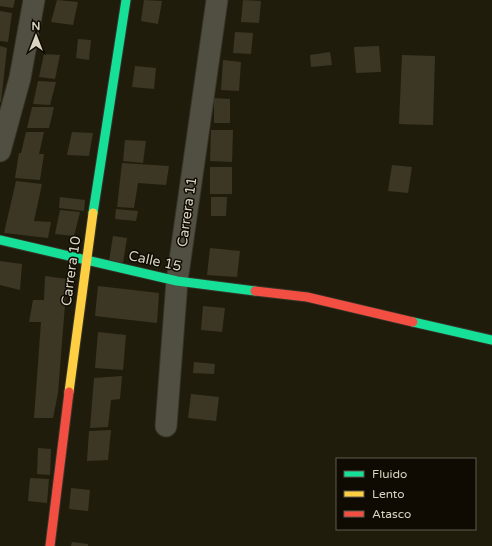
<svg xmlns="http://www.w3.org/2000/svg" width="492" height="546" font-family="'Varela Round',sans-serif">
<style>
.building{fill:#3c3625}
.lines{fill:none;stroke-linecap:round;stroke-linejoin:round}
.street-casing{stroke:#373529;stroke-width:23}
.fast-casing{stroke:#373529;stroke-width:11}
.slow-casing{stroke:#373529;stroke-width:11}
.jam-casing{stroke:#373529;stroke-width:11}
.street{stroke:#514e42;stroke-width:21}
.fast{stroke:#16e098;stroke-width:9}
.slow{stroke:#ffcf43;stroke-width:9}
.jam{stroke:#f24e42;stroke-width:9}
.labels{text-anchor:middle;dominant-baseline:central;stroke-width:3;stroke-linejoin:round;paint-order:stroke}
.street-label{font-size:14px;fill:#d9d4c2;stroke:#0f0b02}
</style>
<rect width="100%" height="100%" fill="#201c0b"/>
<!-- building -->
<g class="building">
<polygon points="0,0 15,0 13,8 0,6"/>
<polygon points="57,0 78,2 73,25 51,22"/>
<polygon points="144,0 162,1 158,24 141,21"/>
<polygon points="243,0 261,1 259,23 241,22"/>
<polygon points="0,11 12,13 8,42 0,41"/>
<polygon points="235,32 253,33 251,54 233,53"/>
<polygon points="78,39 91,40 89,60 76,58"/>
<polygon points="0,46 7,48 1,102 0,102"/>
<polygon points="379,46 381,72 356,73 354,47"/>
<polygon points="330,52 332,65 311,67 310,55"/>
<polygon points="44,54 60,55 55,79 39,77"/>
<polygon points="402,55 435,56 433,125 399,124"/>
<polygon points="223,60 241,62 239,91 221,90"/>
<polygon points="135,66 156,68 154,89 132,87"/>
<polygon points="38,81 56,82 50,105 33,104"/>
<polygon points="214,98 230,99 230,123 214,123"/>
<polygon points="32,107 54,107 49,128 27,128"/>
<polygon points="211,130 233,130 232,162 210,161"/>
<polygon points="26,132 44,132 39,154 44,154 40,180 15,178 19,153 21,153"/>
<polygon points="72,132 93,133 89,156 67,155"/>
<polygon points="125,140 146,141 143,163 123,161"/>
<polygon points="122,163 169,166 166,185 138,183 134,208 117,207"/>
<polygon points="392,165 412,167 408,193 388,191"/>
<rect x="210" y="167" width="22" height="27"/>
<polygon points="16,181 42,184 34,221 51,222 48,238 4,233"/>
<polygon points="60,197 85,200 84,211 59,208"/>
<polygon points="211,197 227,197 226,216 211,216"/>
<polygon points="116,209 138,211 136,221 115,219"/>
<polygon points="60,210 80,212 74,236 55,234"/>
<polygon points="113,236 127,238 123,263 109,261"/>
<polygon points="210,248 240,251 237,277 207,275"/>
<polygon points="0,261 22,264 20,290 0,285"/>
<polygon points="45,276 67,279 58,393 53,418 34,418 41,322 29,322 33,300 44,300"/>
<polygon points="98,286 159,293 157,323 95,316"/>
<polygon points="203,306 225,308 222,332 201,330"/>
<polygon points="98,332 126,335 123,370 95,368"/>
<polygon points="194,362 215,364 214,374 193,373"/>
<polygon points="122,376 120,399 111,400 108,427 90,428 94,378"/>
<polygon points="191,394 219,397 216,421 188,418"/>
<polygon points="111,430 108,460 87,461 89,431"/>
<polygon points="38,448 51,449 50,475 37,474"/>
<polygon points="30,478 49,479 47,503 28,501"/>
<polygon points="71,488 90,490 88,511 69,509"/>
<polygon points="72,542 88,544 88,546 71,546"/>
</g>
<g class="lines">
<defs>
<g id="street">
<polyline points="0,151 20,78 34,0"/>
<polyline points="166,426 177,281 217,0"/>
</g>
<g id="fast">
<polyline points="93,213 126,0"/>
<polyline points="0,240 177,281 255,291"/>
<polyline points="413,322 492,340"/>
</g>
<polyline id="slow" points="69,392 93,213"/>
<g id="jam">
<polyline points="255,291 307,297 413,322"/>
<polyline points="50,546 69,392"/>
</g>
</defs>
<!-- street casing -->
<use href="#street" class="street-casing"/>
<!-- fast casing -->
<use href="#fast" class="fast-casing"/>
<!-- slow casing -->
<use href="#slow" class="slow-casing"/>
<!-- jam casing -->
<use href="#jam" class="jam-casing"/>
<!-- street -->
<use href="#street" class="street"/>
<!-- fast -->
<use href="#fast" class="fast"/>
<!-- slow -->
<use href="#slow" class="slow"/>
<!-- jam -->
<use href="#jam" class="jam"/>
</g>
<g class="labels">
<!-- street labels -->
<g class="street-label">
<text transform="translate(187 212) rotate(-82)">Carrera 11</text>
<text transform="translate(155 261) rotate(12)">Calle 15</text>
<text transform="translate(71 271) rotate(-82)">Carrera 10</text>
</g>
</g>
<!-- legend -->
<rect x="336" y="458" width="140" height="72" fill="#0f0b02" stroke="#605b4f"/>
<rect x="344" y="471" width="20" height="6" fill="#16e098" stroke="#605b4f"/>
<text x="372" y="478" font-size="12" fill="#d9d4c2">Fluido</text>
<rect x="344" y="491" width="20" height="6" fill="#ffcf43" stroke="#605b4f"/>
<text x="372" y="498" font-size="12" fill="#d9d4c2">Lento</text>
<rect x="344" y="511" width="20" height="6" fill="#f24e42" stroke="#605b4f"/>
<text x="372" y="518" font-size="12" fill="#d9d4c2">Atasco</text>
<!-- north arrow -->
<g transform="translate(36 36)" stroke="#0f0b02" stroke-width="3" paint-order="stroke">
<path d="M0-3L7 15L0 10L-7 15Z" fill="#d9d4c2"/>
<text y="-6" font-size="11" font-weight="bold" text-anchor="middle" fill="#d9d4c2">N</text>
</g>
</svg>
